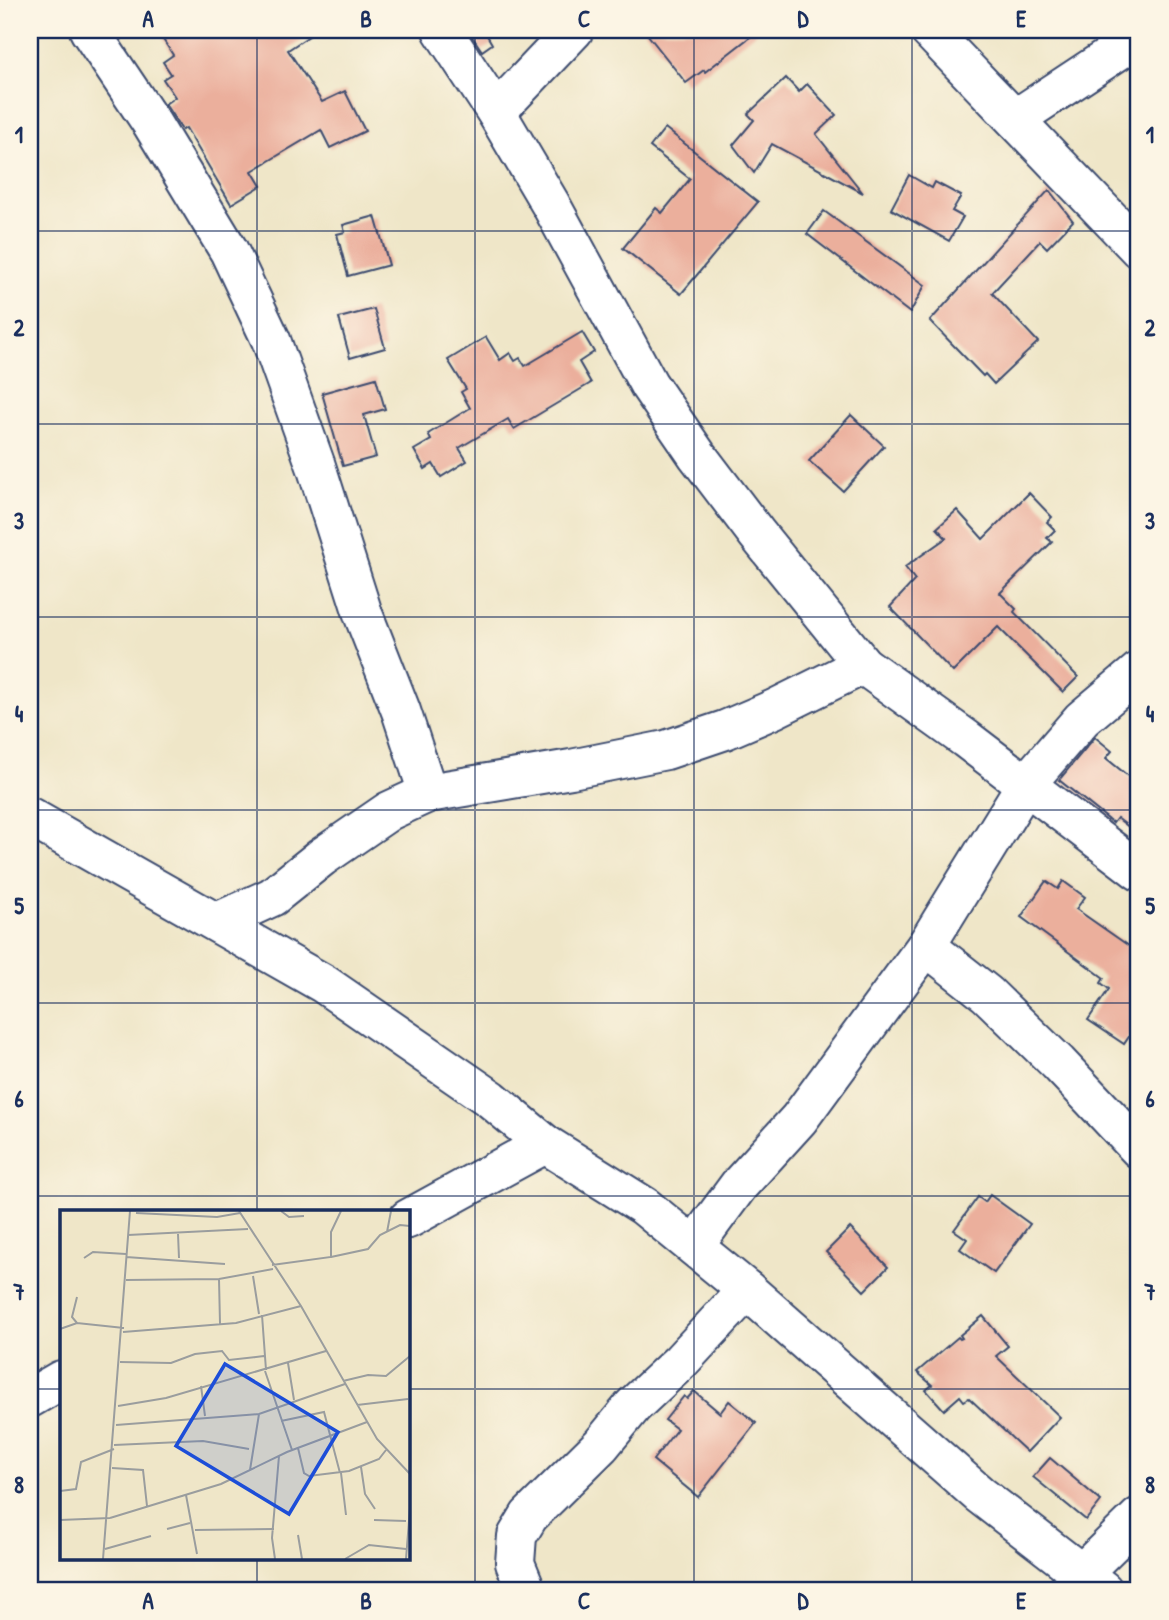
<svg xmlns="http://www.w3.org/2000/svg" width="1169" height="1620" font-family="'Patrick Hand',sans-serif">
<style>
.building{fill:#ebaf9c}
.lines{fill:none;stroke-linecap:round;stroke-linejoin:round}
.minor-casing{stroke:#3b4a6e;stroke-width:42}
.minor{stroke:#fff;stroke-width:38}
.grid{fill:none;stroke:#1b2f5e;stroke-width:2;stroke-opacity:0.55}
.inset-road{fill:none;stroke:#9a9d9e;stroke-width:2}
.view{fill:#1d4ed8;fill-opacity:0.15;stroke:#1d4ed8;stroke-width:3.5}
.inset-edge{fill:none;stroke:#1b2f5e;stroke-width:3.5}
.neatline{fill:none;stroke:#1b2f5e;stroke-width:2.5}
.grid-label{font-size:23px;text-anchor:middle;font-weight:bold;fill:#1b2f5e}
</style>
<rect width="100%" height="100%" fill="#fcf5e5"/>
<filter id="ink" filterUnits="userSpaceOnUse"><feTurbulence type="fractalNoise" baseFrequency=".0143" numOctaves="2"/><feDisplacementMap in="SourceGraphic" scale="14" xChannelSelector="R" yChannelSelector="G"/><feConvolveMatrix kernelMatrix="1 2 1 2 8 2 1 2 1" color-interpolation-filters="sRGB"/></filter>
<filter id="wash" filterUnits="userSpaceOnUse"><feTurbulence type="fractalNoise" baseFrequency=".00686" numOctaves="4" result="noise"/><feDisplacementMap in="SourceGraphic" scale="28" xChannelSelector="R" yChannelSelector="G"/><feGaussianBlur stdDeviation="1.57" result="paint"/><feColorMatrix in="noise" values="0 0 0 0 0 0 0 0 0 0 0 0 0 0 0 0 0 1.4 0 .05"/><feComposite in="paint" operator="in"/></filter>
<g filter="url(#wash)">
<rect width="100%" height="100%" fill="#efe6c8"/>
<g id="blocks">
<!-- building -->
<g class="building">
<polygon points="174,30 318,30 288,50 322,102 345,91 365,131 330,148 321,130 252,171 261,186 231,204 186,128 182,130 165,104 175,97 163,79 171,74 163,62 173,55 162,38"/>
<polygon points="468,30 484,30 492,44 482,51"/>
<polygon points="644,30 759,30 705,72 704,70 686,83"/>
<polygon points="786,78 799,92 807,84 836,115 816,134 863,193 772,144 754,173 733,145 754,120 748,114"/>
<polygon points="665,128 758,202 681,294 623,248 656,208 662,213 690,179 650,147"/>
<polygon points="909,175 932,188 935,182 961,196 952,211 963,217 949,241 891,209"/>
<polygon points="1049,190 1073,221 1047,248 1040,241 992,293 1038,342 994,384 985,374 983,376 930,321"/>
<polygon points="824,211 925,285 910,313 807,234"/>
<polygon points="375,216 389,265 348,276 337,234 345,232 343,225"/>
<polygon points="374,309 385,348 350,358 339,318"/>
<polygon points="582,332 594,352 579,362 591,383 514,429 508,419 459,448 467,461 441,477 433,464 425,469 414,450 431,440 428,434 470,408 461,392 466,389 448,360 486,337 500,360 510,353 515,361 520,358 525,366"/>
<polygon points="376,378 385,409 364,415 376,457 343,466 322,393"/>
<polygon points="851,415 884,446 843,491 809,461"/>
<polygon points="1029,493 1052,517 1047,522 1055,530 1047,538 1052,542 1000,593 1016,609 1014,612 1078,677 1063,692 998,627 953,672 890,607 915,580 905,567 946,538 937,528 957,510 983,539"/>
<polygon points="1095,737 1112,751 1106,758 1139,785 1139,835 1117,818 1113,823 1059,780"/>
<polygon points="1046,881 1058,889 1063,881 1085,897 1076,909 1139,953 1139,1022 1124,1044 1088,1020 1109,989 1101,983 1104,978 1021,917"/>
<polygon points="990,1195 1030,1224 994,1273 960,1249 967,1239 954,1230 978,1197 985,1202"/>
<polygon points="850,1228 888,1267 864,1291 826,1252"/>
<polygon points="983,1316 1008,1346 996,1356 1060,1417 1027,1452 969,1398 964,1401 960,1396 944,1410 926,1390 932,1385 917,1372 958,1337 960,1339 962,1338 960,1335"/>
<polygon points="694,1391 720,1413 729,1401 756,1423 698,1497 653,1460 677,1429 665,1420 684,1396 687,1399"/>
<polygon points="1050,1458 1101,1501 1086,1520 1033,1477"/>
</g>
</g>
</g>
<g filter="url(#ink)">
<use href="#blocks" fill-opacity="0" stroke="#3b4a6e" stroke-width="2"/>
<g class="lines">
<defs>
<g id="minor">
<polyline points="89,30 152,124 229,251 271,340 316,466 363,614 401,711 428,793"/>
<polyline points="442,30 496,112 551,205 649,385 697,455 757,534 863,665 966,739 1139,871"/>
<polyline points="929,30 1139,249"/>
<polyline points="496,112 574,30"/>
<polyline points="1015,119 1139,37"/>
<polyline points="30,817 324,984 491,1099 545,1144 644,1206 747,1290 980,1495 1103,1590"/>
<polyline points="217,922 272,897 322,857 389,811 428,793 571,769 666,750 725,730 774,709 863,665"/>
<polyline points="926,946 987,994 1058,1063 1139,1149"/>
<polyline points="408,1219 545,1144"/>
<polyline points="694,1246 739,1185 799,1119 926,946 1026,784 1082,719 1139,671"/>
<polyline points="30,1398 61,1380"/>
<polyline points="526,1590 515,1563 517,1536 529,1516 601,1445 633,1406 681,1361 747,1290"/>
<polyline points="1068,1590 1081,1574 1139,1517"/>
</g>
</defs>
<!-- minor casing -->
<use href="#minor" class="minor-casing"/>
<!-- minor -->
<use href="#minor" class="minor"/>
</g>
</g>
<!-- grid -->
<path class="grid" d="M257 30V1212M475 30V1590M694 30V1590M912 30V1590M30 231H1139M30 424H1139M30 617H1139M30 810H1139M30 1003H1139M30 1196H1139M30 1389H61M408 1389H1139M257 1559V1590"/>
<!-- overview -->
<g transform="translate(60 1210)">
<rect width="350" height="350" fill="#efe6c8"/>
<path class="inset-road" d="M179 1 241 96 317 229 350 264M221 1 229 7 244 6M76 3 157 7 180 3M327 22 331 1M118 24 119 48M68 25 188 19M66 47 165 54M271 47 308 39 320 25 340 15 350 16M24 48 33 42 66 44M212 55 271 47V22L281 1M193 66 199 104M159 69 160 114M66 70 159 69 213 59M17 87 12 107 17 113M202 105 206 160M0 119 17 113 64 118M63 122 176 113 241 96M60 152 111 153 135 144 162 141 169 150 204 146M228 153 234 190M205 161 232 240M283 171 308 165 326 166 350 146M141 176 145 206M297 195 348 189M58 196 106 188 266 141M221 211 264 202 280 263M56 215 199 204 285 174M54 235 143 231 189 239M238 238 244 263 249 266 289 261 319 249 326 240M301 257 305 284 315 299M52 258 83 260 87 296M190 260 199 204M281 263 286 305M0 281 16 279 21 252 54 239M126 285 137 344M50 308 161 274 227 242 307 212M0 310 50 308M314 310 346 311M107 319 130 313M135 320 214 319M238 325 242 349M45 339 91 326M43 349 70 1M215 349 212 328 219 246M285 349 309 335 346 339M346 349 350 298"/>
<path class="view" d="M165 154 278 222 229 304 116 236Z"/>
<rect width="350" height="350" class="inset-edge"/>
</g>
<!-- margin -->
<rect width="1169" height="1620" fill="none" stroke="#fcf5e5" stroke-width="77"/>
<rect x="38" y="38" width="1092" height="1544" class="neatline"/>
<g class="grid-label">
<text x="148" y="27">A</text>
<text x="366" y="27">B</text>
<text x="584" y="27">C</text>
<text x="803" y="27">D</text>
<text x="1021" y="27">E</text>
<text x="19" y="143">1</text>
<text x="1150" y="143">1</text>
<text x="19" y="336">2</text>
<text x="1150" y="336">2</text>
<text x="19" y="529">3</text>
<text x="1150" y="529">3</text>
<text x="19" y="722">4</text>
<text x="1150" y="722">4</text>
<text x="19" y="914">5</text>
<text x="1150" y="914">5</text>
<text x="19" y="1107">6</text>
<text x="1150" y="1107">6</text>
<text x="19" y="1300">7</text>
<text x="1150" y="1300">7</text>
<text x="19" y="1493">8</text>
<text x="1150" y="1493">8</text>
<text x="148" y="1609">A</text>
<text x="366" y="1609">B</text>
<text x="584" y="1609">C</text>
<text x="803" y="1609">D</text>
<text x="1021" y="1609">E</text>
</g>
</svg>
